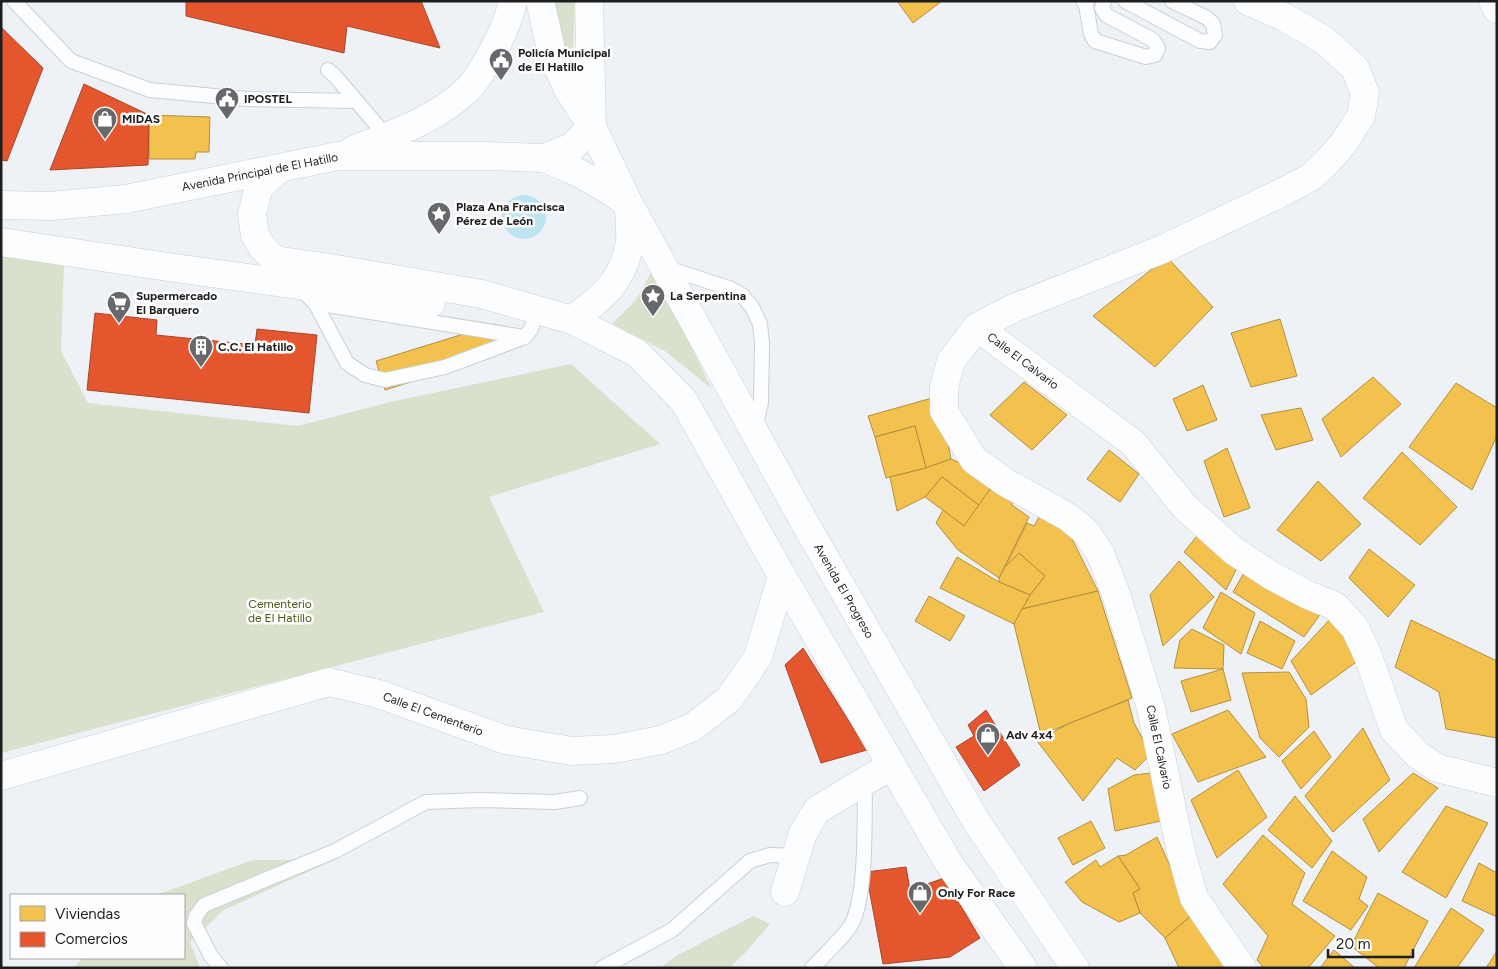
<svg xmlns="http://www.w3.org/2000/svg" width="1498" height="969" font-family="Figtree,sans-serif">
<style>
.green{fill:#d9e0cb}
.water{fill:#bce4f0}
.homes{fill:#f2c14e;stroke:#b29040}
.shops{fill:#e4572e;stroke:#a8462a}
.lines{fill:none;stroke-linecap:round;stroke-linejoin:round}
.lane-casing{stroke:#cccfd2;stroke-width:16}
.street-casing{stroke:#cccfd2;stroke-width:29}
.secondary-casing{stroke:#cccfd2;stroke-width:29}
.lane{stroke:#fcfdfe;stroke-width:14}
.street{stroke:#fcfdfe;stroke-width:28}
.secondary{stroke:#fcfdfe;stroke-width:28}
.labels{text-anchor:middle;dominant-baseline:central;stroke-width:5;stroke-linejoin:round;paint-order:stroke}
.poi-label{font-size:12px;font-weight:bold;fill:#1c1e20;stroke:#fefefe;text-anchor:start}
.street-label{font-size:12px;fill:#1c1e20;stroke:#fefefe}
.park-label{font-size:12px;fill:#4d5713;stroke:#fefefe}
</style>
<rect width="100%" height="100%" fill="#eef2f6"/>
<!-- green -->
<g class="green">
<polygon points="553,1 575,1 573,52 565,54"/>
<polygon points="1,252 64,263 61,351 88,403 298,426 390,402 571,364 660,444 489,497 544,612 1,753"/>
<polygon points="654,268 711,388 665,351 612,324 635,301"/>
<polygon points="252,860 334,860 224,910 190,942 200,968 73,968 83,958 184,958 184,895 157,895"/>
<polygon points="753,916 770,924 744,954 729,968 660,968 676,956"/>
</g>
<!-- water -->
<circle class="water" cx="524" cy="217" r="22"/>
<!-- homes -->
<g class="homes">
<polygon points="897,1 942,1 913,23"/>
<polygon points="149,115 210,117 209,152 196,152 195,159 149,159"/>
<polygon points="1167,257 1213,307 1155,367 1093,316"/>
<polygon points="1280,319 1297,376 1251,387 1231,333"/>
<polygon points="496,324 505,352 385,390 376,361"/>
<polygon points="1373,377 1401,404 1341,457 1322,419"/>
<polygon points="1024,382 1067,415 1032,450 990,415"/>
<polygon points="1456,383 1497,408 1497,436 1472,490 1409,447"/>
<polygon points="1203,385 1217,420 1187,431 1173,399"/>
<polygon points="932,398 946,432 951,459 926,468 915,426 875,437 868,416"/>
<polygon points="1301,408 1313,440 1276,450 1261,415"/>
<polygon points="915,426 926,468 886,478 875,437"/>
<polygon points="1227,448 1250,508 1224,517 1204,461"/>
<polygon points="1109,450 1139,474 1120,502 1087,479"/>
<polygon points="1402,452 1457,507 1420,545 1363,498"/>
<polygon points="951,459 970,467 990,489 980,506 942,477 925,497 897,511 890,477 926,468"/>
<polygon points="942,477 980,506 964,526 925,497"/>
<polygon points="1318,481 1361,524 1321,561 1277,530"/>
<polygon points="990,489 1012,498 1012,505 1029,517 999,578 958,550 936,523 943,510 964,526"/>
<polygon points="1042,512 1072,539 1098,591 1022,609 1030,595 1045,576 1019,553 1005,567 1027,523 1034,526"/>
<polygon points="1201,531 1239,564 1226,590 1184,552"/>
<polygon points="1369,549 1415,585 1388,617 1349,578"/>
<polygon points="1019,553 1045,576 1030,595 999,582 999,578 1005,567"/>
<polygon points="957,557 999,582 1030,595 1014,624 940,588"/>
<polygon points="1179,561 1214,597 1163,646 1150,595"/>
<polygon points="1245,571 1324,609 1304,637 1233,592"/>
<polygon points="1098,591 1132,698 1041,735 1014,624 1022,609"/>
<polygon points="1221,592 1255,613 1241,654 1203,628"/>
<polygon points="929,596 965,616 950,641 915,621"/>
<polygon points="1333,616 1363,657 1311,695 1291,661"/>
<polygon points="1411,620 1497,661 1497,738 1446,729 1439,692 1395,667"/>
<polygon points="1260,621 1295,641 1282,669 1247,653"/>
<polygon points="1192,629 1224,645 1223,669 1174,668 1180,640"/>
<polygon points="1223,669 1231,700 1191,712 1181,681"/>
<polygon points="1289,672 1306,699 1309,727 1279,757 1260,738 1242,673"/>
<polygon points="1128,700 1134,723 1151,754 1135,770 1117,758 1083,801 1037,741 1068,724"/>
<polygon points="1228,710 1266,757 1198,782 1172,734"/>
<polygon points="1363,728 1390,780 1333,832 1305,796"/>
<polygon points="1314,731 1331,757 1301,789 1282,761"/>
<polygon points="1238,770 1267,817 1217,858 1191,800"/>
<polygon points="1151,773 1161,821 1115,831 1108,789 1134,775"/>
<polygon points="1413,773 1438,788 1379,852 1363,819"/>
<polygon points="1295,796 1332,841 1312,868 1268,830"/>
<polygon points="1446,806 1488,823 1446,898 1402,872"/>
<polygon points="1091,821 1105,848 1073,865 1058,838"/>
<polygon points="1263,835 1305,873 1292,904 1335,936 1308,968 1264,968 1257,960 1268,936 1223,884"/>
<polygon points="1157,837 1192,915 1165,938 1140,913 1133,893 1140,889 1118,856 1126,855"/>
<polygon points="1332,851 1367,877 1359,899 1368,906 1351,930 1303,901"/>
<polygon points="1118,856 1140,889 1133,893 1140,913 1119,922 1082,902 1065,882 1096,860 1100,867"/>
<polygon points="1479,863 1497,873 1497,917 1462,901"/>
<polygon points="1378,893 1428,921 1404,968 1379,968 1351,946"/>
<polygon points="1451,908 1484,930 1457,968 1414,968"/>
<polygon points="1192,915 1226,968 1179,968 1165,938"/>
<polygon points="1334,950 1355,968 1320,968"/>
<polygon points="1497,951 1497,968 1486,968"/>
</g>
<!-- shops -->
<g class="shops">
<polygon points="186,1 421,1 440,48 347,26 344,53 186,16"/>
<polygon points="1,27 43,68 7,161 1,160"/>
<polygon points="84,84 149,115 148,165 50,170"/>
<polygon points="95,313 157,320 156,335 255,345 257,329 317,335 309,413 87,390"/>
<polygon points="803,648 867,750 821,763 785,665"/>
<polygon points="986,710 1020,765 984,791 956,747 974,736 968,725"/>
<polygon points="906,867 910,890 944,878 980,938 950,957 883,964 866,872"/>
</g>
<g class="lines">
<defs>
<g id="lane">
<polyline points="14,1 71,61 150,90 247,99 356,101"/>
<polyline points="1083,1 1086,5 1091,34 1095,41 1146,57 1155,55 1158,48 1153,40 1106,15 1102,8 1104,1"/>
<polyline points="1125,1 1200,41 1210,42 1215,35 1213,24 1207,18 1172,1"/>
<polyline points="328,70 335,76 387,137"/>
<polyline points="664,267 729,288 742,295 752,307 760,324 762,343 761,402 755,429"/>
<polyline points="299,287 315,303 347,363 365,375 385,380 445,367 525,337 531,329 535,317"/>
<polyline points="315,303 524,337"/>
<polyline points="221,968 211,956 194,923 196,916 204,905 335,851 426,802 480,800 555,802 580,798"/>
<polyline points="602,968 672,930 750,861 770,855 797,856"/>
<path d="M812 968C824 955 838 943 849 928 868 902 864 816 865 781"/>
</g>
<g id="street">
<polyline points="1493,1 1497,9"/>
<polyline points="544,158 572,147 592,127 589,1"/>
<polyline points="977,327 1133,443 1185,507 1234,551 1272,576 1308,595 1335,606 1355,628 1368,656 1394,730 1418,755 1437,768 1497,783"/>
<polyline points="1,776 329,682 379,694 506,740 572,751 614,749 661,740 693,727 729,699 758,657 782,576"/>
<polyline points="785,892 803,833 817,810 892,765"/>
<polyline points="1242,968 1194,898 1181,852 1151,708 1116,594 1100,553 1086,532 1068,517 1005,482 974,460 944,411 944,387 951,361 977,327 1014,308 1163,249 1285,191 1311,177 1327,162 1343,144 1361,116 1365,93 1355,68 1324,40 1284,17 1248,1"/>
</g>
<g id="secondary">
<polyline points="540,1 552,54 568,89 592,127 629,204 802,518 976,821 1075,968"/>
<path d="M353 150C393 134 436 120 468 89 478 79 486 64 493 51 502 35 509 19 513 1"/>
<polyline points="280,168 259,187 252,214 255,235 262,247 275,260 330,268 482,294 572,320 637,353 684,401 782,576 948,862 1023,968"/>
<polyline points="1,205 51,206 126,199 338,156 484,156 544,158 575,171 604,187 629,204"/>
<polyline points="1,242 175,268 431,303"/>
<path d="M572 320C602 298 625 280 630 240 631 230 629 218 629 208"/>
</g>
</defs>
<!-- lane casing -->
<use href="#lane" class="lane-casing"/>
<!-- street casing -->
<use href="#street" class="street-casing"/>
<!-- secondary casing -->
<use href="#secondary" class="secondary-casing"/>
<!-- lane -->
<use href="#lane" class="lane"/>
<!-- street -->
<use href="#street" class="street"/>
<!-- secondary -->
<use href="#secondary" class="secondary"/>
</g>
<!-- icons -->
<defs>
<symbol id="civic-pin" viewBox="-11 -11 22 30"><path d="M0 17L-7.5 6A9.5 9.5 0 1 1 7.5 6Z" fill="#66686b" stroke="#fefefe"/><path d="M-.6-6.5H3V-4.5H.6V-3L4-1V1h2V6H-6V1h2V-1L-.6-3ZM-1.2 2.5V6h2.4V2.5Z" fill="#fff"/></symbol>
<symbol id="shop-pin" viewBox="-11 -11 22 30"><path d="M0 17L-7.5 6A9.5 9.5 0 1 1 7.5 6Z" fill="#66686b" stroke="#fefefe"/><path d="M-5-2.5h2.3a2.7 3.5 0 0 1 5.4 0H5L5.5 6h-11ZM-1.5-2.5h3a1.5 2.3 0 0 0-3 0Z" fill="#fff"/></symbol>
<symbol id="sight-pin" viewBox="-11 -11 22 30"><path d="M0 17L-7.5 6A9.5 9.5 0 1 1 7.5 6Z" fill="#66686b" stroke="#fefefe"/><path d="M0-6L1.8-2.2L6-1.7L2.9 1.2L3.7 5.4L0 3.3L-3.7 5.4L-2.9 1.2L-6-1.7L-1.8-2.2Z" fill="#fff"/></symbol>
<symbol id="supermarket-pin" viewBox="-11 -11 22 30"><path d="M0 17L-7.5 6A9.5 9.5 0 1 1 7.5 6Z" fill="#66686b" stroke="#fefefe"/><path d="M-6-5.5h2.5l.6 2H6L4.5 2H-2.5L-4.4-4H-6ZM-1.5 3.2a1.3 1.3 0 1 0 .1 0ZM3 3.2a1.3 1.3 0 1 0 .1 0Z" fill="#fff"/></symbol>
<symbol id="building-pin" viewBox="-11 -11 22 30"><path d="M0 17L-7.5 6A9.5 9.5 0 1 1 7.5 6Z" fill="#66686b" stroke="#fefefe"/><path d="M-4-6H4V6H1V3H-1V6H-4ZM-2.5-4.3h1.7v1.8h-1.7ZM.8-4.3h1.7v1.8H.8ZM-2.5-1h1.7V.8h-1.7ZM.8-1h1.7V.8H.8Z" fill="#fff"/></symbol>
</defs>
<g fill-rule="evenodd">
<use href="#civic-pin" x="487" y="46" width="28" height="38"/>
<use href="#civic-pin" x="213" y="85" width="28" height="38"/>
<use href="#shop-pin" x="91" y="105" width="28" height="38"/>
<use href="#sight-pin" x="425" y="200" width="28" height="38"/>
<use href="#sight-pin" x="639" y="282" width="28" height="38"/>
<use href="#supermarket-pin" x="105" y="289" width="28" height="38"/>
<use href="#building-pin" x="187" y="333" width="28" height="38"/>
<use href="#shop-pin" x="974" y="721" width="28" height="38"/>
<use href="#shop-pin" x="906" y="879" width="28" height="38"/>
</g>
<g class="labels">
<!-- poi labels -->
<g class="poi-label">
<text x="518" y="53">Policía Municipal<tspan x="518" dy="14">de El Hatillo</tspan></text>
<text x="244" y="99">IPOSTEL</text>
<text x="122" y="119">MIDAS</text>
<text x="456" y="207">Plaza Ana Francisca<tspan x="456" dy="14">Pérez de León</tspan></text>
<text x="136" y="296">Supermercado<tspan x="136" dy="14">El Barquero</tspan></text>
<text x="670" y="296">La Serpentina</text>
<text x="218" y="347">C.C. El Hatillo</text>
<text x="1006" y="735">Adv 4x4</text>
<text x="938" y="893">Only For Race</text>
</g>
<!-- street labels -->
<g class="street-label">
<text transform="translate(260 172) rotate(-11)">Avenida Principal de El Hatillo</text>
<text transform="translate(1023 361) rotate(37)">Calle El Calvario</text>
<text transform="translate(844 591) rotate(60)">Avenida El Progreso</text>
<text transform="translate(433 714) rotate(20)">Calle El Cementerio</text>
<text transform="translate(1159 747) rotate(78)">Calle El Calvario</text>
</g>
<!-- park labels -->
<g class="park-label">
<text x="280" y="604">Cementerio<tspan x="280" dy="14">de El Hatillo</tspan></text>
</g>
</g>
<!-- border -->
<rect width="1498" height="969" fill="none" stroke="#1c1e20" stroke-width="5"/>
<!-- legend -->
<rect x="10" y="894" width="175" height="65" fill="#fefefe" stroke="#a4a4a5"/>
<rect x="20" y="906" width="25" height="15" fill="#f2c14e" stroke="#a4a4a5"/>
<text x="55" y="919" font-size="15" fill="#1c1e20">Viviendas</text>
<rect x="20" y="932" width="25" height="15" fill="#e4572e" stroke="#a4a4a5"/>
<text x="55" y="944" font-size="15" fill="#1c1e20">Comercios</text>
<!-- scale -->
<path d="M1328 949v8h85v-8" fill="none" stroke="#1c1e20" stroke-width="2.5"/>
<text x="1336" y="949" font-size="15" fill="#1c1e20" stroke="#fefefe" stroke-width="4" paint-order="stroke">20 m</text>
</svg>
